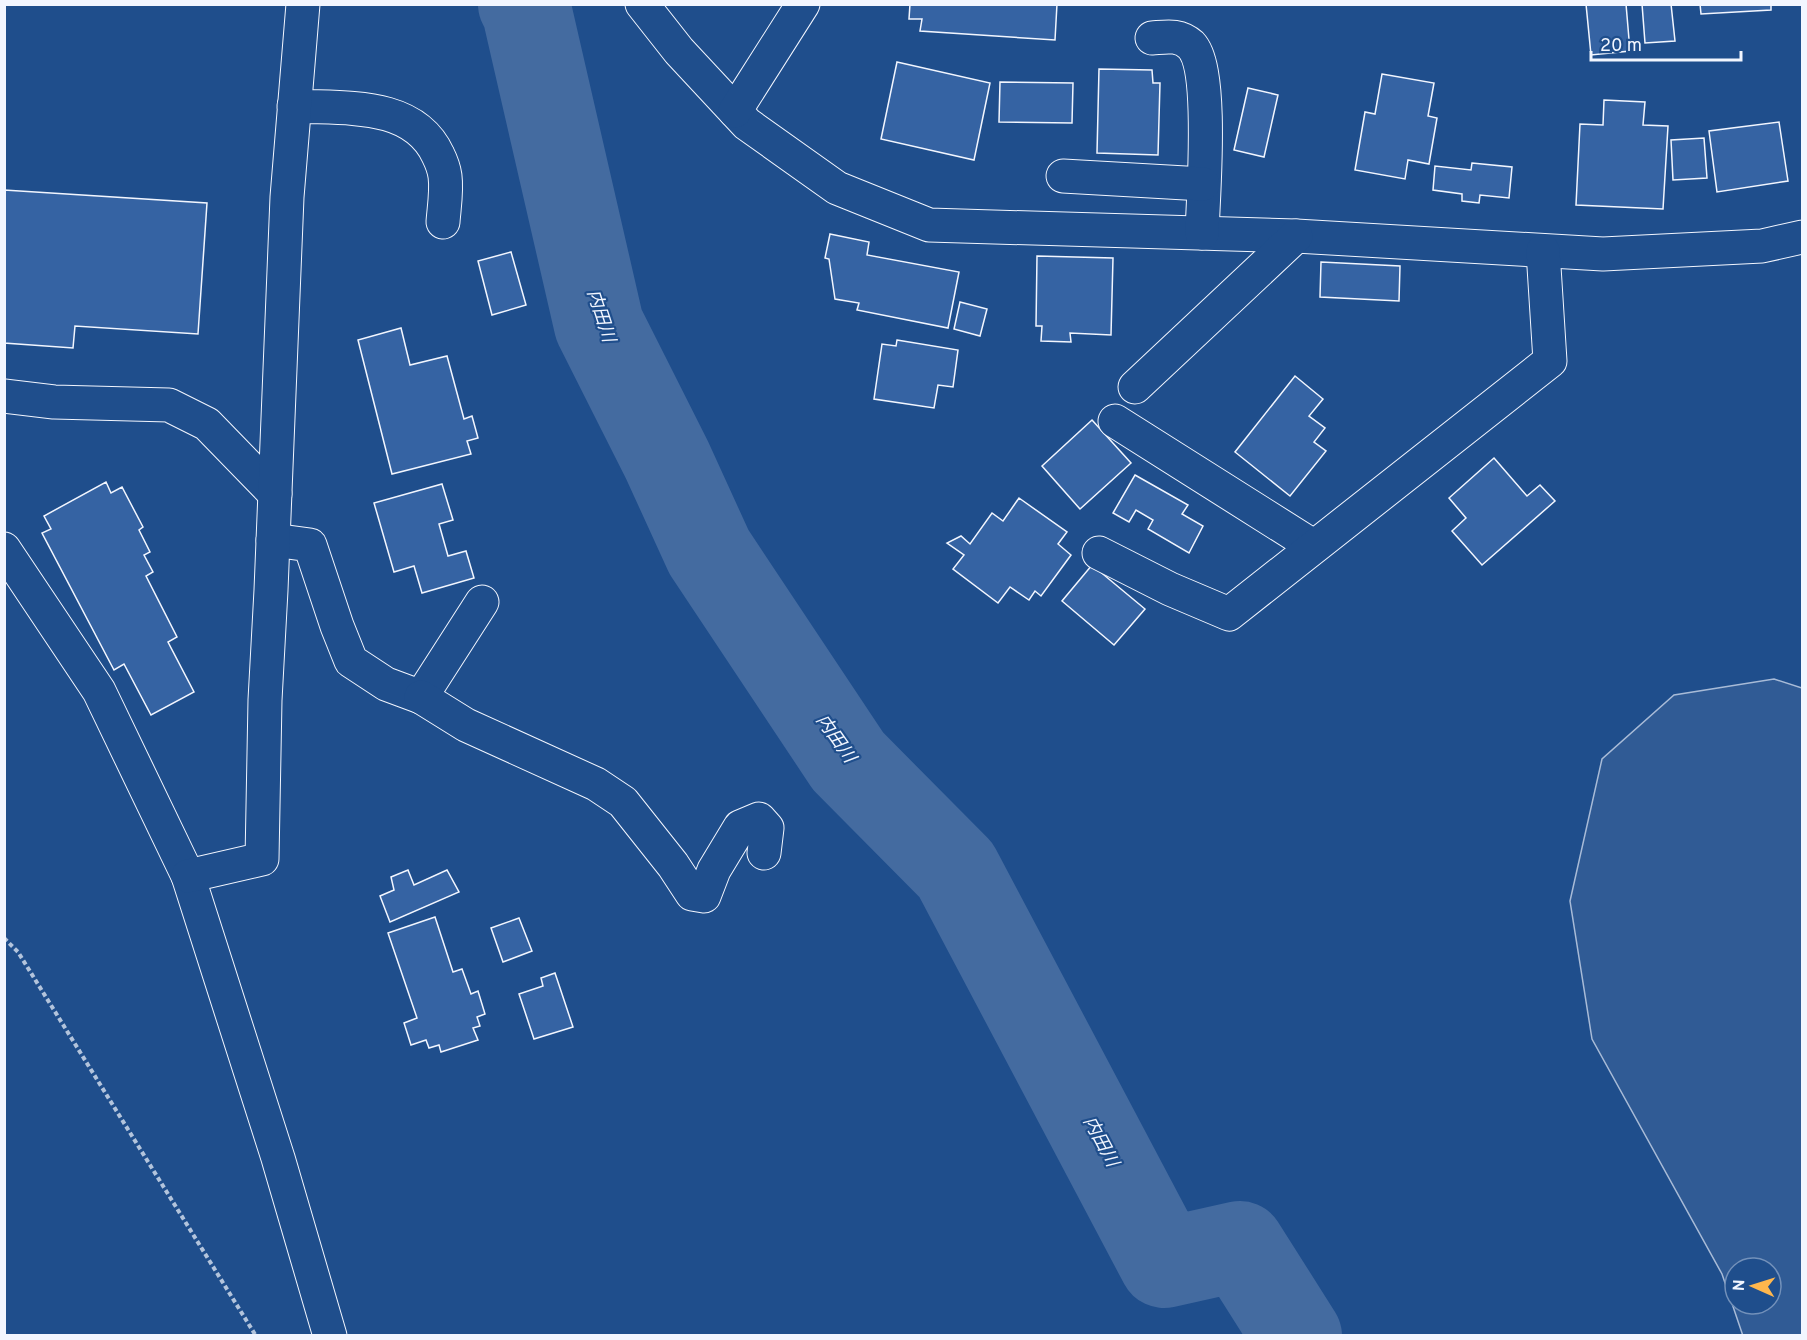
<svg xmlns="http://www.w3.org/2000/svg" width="1807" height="1340" font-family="Overpass,'Noto Sans JP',sans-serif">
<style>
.built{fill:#305b95;stroke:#a8bbd7;stroke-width:1.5;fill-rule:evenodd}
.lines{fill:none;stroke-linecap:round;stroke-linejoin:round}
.river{stroke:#446ba0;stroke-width:90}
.building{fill:#3563a3;stroke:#f2f6ff;stroke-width:1.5}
.minor-casing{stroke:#f2f6ff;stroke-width:35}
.path{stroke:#b3c4dc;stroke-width:4;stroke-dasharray:4.5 3;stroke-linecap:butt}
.minor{stroke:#1f4e8c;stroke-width:33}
.labels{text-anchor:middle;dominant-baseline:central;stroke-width:4.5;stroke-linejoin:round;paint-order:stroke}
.water-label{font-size:18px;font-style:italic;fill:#f2f6ff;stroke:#1f4e8c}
</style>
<rect width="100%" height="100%" fill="#1f4e8c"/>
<!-- built -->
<path class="built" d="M1774 679 1802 688V1335L1743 1336 1722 1274 1592 1039 1570 901 1602 759 1674 695ZM1735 1268H1771V1304H1735Z"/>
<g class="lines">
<!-- river -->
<polyline class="river" points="523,4 527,12 599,325 667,460 709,552 848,761 956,870 1164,1263 1240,1246 1297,1336"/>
</g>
<!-- building -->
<g class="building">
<polygon points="910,4 1057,4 1055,40 920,31 922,19 909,19"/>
<polygon points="1586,4 1626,4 1630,51 1591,55"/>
<polygon points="1642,4 1671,4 1675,41 1645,43"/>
<polygon points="1700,4 1771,4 1771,10 1701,14"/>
<polygon points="897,62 990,83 974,160 881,139"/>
<polygon points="1099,69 1152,70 1153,83 1160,83 1158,155 1097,153"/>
<polygon points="1382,74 1434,83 1428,116 1437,118 1429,164 1408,160 1405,179 1355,170 1365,112 1375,114"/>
<polygon points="1000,82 1073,83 1072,123 999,122"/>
<polygon points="1248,88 1278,95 1264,157 1234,150"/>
<polygon points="1604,100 1645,102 1643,125 1668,126 1663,209 1576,205 1580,124 1603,125"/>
<polygon points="1779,122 1788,181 1717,192 1709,131"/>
<polygon points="1704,138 1707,178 1673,180 1671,140"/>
<polygon points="1472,163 1512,167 1509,198 1480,195 1479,203 1462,201 1462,194 1433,190 1435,166 1471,170"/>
<polygon points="4,190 207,203 198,334 75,326 73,348 4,343"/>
<polygon points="830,234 869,242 867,255 959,272 948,328 857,310 859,303 835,299 829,259 825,258"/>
<polygon points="511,252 526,305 492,315 478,261"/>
<polygon points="1037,256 1113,258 1111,335 1070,333 1071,342 1041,341 1042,326 1036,326"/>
<polygon points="1321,262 1400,266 1399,301 1320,297"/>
<polygon points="960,302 987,309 980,336 954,329"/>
<polygon points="401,328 410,365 447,356 464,419 472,416 478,438 467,441 471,454 392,474 358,340"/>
<polygon points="897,340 958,350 953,387 938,385 934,408 874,399 882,344 896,346"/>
<polygon points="1295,376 1323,399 1309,416 1325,428 1314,442 1326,451 1290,496 1235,452"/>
<polygon points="1092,420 1131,463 1080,509 1042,466"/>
<polygon points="1494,458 1527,496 1540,485 1555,501 1482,565 1452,531 1466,518 1449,498"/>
<polygon points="1135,475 1188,505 1182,514 1203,526 1189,553 1148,529 1153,520 1136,510 1129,522 1113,513"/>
<polygon points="106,482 111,493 122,487 143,527 139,530 150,552 144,555 153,572 146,576 177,637 168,642 194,692 151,715 124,664 114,670 42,533 51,529 44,516"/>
<polygon points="442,484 453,520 439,524 448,556 466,551 474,578 422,593 414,566 394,572 374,503"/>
<polygon points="1019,498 1067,532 1058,544 1071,555 1041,596 1035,591 1029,600 1010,587 998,603 953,569 964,555 947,543 961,536 970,544 992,513 1003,521"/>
<polygon points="1092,565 1145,609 1114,645 1062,601"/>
<polygon points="408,870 414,885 447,870 459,892 390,922 380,896 394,890 391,877"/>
<polygon points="435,917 453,972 462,969 471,994 478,991 485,1014 477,1017 480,1026 473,1028 478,1040 441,1052 439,1045 429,1048 426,1040 411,1045 404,1023 417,1018 388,933"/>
<polygon points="519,918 532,951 503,962 491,928"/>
<polygon points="555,973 573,1027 534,1039 519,994 543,986 541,978"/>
</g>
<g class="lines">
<defs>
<g id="minor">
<polyline points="642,4 679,51 747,124 837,188 929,225 1296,236 1603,254 1762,246 1802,237"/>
<path d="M1152 38C1166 37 1179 34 1191 45 1214 69 1203 197 1202 233"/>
<path d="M294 106C344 109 413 101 438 155 441 161 444 169 445 176 447 191 444 208 443 222"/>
<polyline points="735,111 803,4"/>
<polyline points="1063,176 1203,184"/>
<polyline points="1135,387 1296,236"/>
<polyline points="4,396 54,402 169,405 207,424 275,494"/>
<polyline points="1115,421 1313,546"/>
<polyline points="273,540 310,545 337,626 351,661 386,684 421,697 482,602"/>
<polyline points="4,549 99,691 188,876 278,1158 330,1336"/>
<polyline points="1099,553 1170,589 1229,614 1550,361 1543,251"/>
<polyline points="421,697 466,725 596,784 623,802 673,865 692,894 704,896 714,870 740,827 759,819 767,828 764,853"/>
<polyline points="188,876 262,859 265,700 271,590 287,197 303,4"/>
</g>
</defs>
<!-- minor casing -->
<use href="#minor" class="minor-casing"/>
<!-- path -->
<polyline class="path" points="4,938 18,952 256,1336"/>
<!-- minor -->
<use href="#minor" class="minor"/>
</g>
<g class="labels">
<!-- water labels -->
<g class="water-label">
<text transform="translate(600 316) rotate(72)">内田川</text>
<text transform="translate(835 739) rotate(55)">内田川</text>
<text transform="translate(1100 1142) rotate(62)">内田川</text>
</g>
</g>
<!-- border -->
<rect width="1807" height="1340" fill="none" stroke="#f2f6ff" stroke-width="12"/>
<!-- north arrow -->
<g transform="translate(1753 1286) rotate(273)"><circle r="28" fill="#1f4e8c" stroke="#7391ba" stroke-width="1.5"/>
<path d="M0-4.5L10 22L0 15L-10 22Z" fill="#ffb74d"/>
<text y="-9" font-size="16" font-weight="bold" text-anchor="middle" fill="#f2f6ff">N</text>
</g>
<!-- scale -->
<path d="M1591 51v9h150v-9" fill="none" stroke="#f2f6ff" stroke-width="3"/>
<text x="1600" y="51" font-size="18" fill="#f2f6ff" stroke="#1f4e8c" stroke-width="4.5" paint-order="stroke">20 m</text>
</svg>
